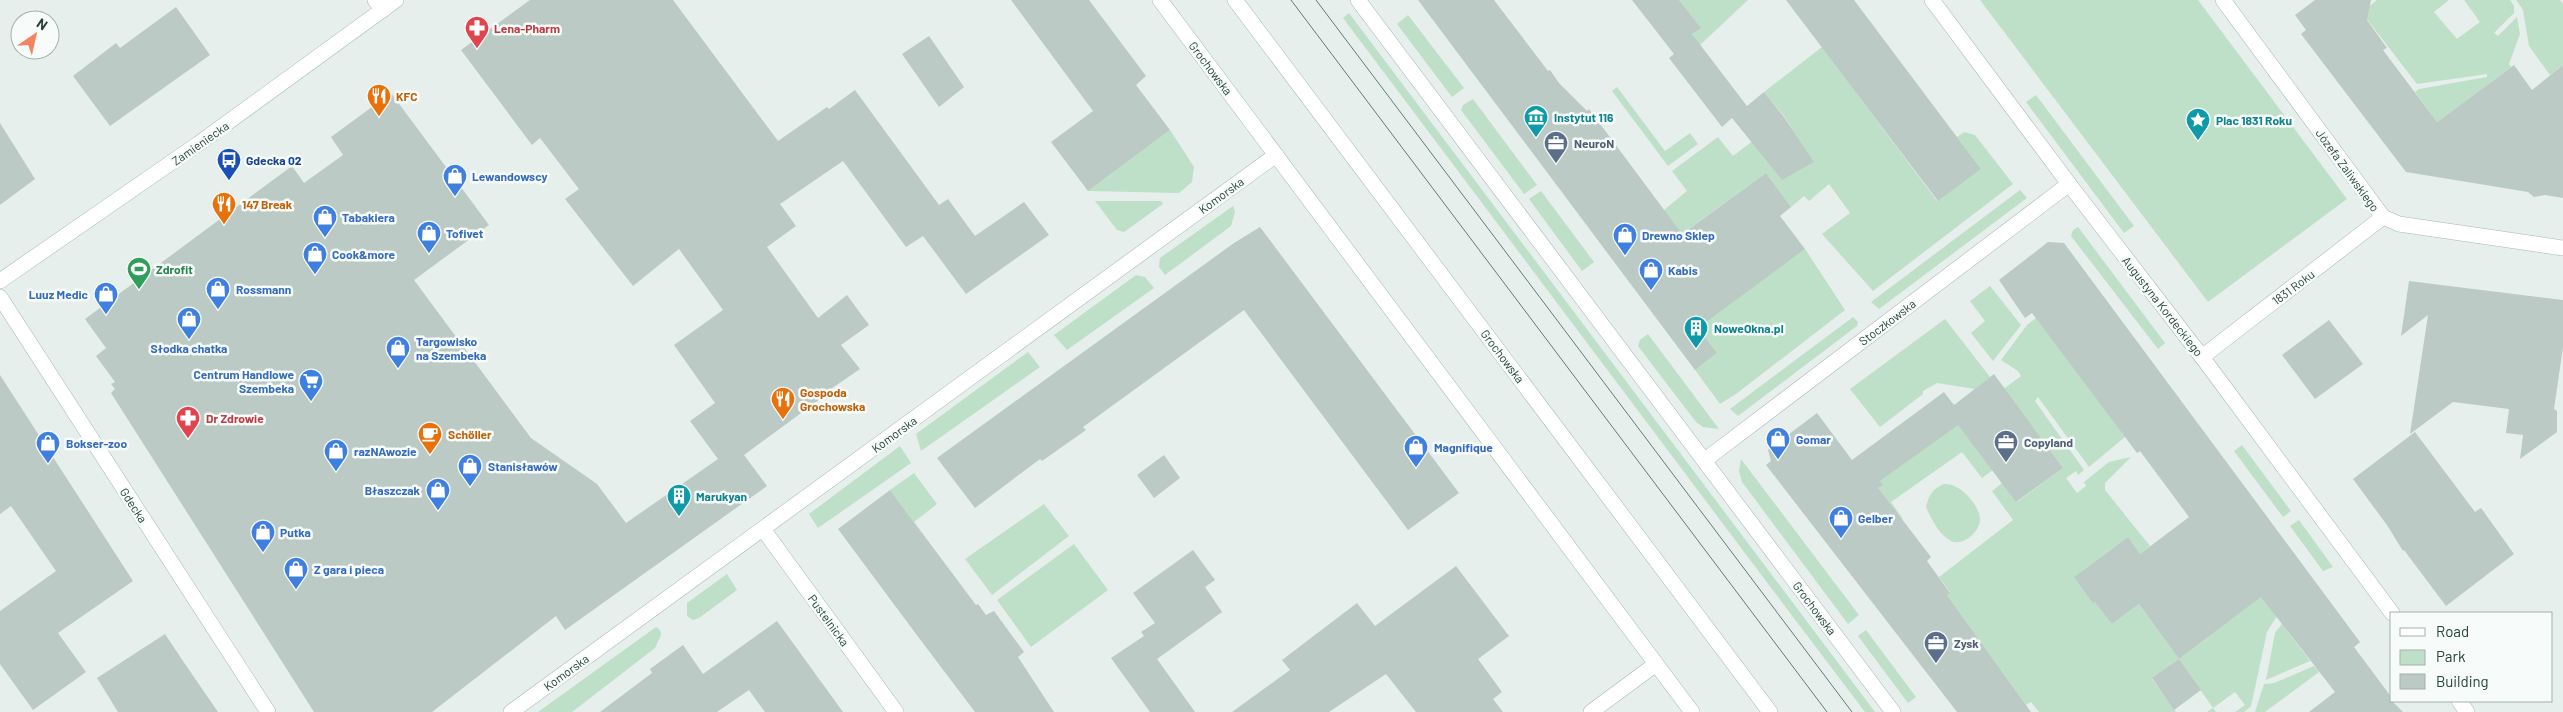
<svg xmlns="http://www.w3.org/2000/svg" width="2563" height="712" font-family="Barlow,sans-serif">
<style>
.green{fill:#bfe0c8}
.building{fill:#bbcac4}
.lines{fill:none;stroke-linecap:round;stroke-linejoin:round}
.street-casing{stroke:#a8b8b2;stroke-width:16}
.secondary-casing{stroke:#a4bbb3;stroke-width:16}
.street{stroke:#fff;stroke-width:15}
.secondary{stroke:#fff;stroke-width:15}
.tram{stroke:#5f7d75;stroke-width:1}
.labels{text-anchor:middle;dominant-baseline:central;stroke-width:5;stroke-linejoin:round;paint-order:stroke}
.health-label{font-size:12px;font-weight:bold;fill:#be3a42;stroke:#f7fbf9;text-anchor:start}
.street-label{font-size:12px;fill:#24423a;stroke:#f7fbf9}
.food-label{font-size:12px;font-weight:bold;fill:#c56008;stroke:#f7fbf9;text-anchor:start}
.culture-label{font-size:12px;font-weight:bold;fill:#0d838f;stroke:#f7fbf9;text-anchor:start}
.service-label{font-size:12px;font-weight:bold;fill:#4e5e75;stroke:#f7fbf9;text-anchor:start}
.transit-label{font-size:12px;font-weight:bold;fill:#164399;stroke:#f7fbf9;text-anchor:start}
.shop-label{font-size:12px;font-weight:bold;fill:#366cbe;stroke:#f7fbf9;text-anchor:start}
.leisure-label{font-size:12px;font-weight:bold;fill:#27864d;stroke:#f7fbf9;text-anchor:start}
</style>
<rect width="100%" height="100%" fill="#e6efeb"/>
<!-- green -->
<g class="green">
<polygon points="1679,0 1748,0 1700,45 1692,34 1700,27"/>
<polygon points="1980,0 2198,0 2347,199 2208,302"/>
<polygon points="2377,0 2449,0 2434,12 2457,39 2480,22 2464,0 2510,0 2514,6 2514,13 2494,33 2498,36 2517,17 2520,34 2509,64 2511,67 2437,122 2415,92 2419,89 2487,77 2487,74 2417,84 2366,18 2367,8"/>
<polygon points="2516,0 2560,0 2563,4 2563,65 2550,75 2529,46 2523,10"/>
<polygon points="1349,13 1875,712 1865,712 1790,613 1343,18"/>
<polygon points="1408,15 1464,88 1452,97 1397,24"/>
<polygon points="1822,47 1937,201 1981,169 1957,137 1964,132 1975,135 2013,184 1873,291 1822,234 1850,213 1829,184 1809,201 1804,196 1791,207 1766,173 1662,248 1664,210 1687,191 1672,171 1718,137 1733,156 1767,130 1813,162 1784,116 1764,92"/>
<polygon points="1617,87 1665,151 1690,133 1698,144 1668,166 1612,91"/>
<polygon points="2036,95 2134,226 2124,233 2026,102"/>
<polygon points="1473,99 1537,185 1524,194 1461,110 1463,105"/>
<polygon points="1170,130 1194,167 1192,182 1179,193 1088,191"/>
<polygon points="2020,190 2027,198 1879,309 1871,302"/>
<polygon points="1541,191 1594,262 1582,271 1529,199"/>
<polygon points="1095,201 1161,201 1163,204 1124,232 1117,230"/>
<polygon points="1233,206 1235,212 1231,226 1165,275 1159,267 1160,258"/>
<polygon points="2078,227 2165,343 2158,349 2071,236 2073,230"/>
<polygon points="1805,249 1845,310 1736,394 1720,404 1695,370 1717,353 1697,327"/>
<polygon points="1136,275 1145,277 1154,288 1067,350 1054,335"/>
<polygon points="1990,286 2021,325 1993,361 1971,333 1985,321 1970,301"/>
<polygon points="2042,313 2125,437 2089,467 2038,397 2035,401 2084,470 2078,475 2076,471 2066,478 2077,493 2086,486 2084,482 2109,462 2131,457 2105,483 2105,490 2150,546 2140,554 2128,537 2074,577 2093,604 2122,582 2112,624 2139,604 2179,659 2262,596 2277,616 2267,632 2251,706 2244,712 2235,712 2245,705 2235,692 2213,708 2216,712 2207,712 2213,708 2179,659 2152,679 2176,712 2039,712 2031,702 2026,705 1947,595 1950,592 1939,577 2013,520 1992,491 2002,483 2017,502 2063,468 2029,422 1982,456 1993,470 1982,478 1962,452 1891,502 1903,519 1898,523 1873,493 1882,485 1880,481 2021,376 2018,371 2001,360 2027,325"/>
<polygon points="1853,317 1858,322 1857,326 1738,416 1730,409"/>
<polygon points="1945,319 1990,377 1975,389 1937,383 1923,391 1923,394 1880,427 1850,389"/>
<polygon points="1648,334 1719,429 1703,427 1696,422 1638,346 1640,340"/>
<polygon points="1028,352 1040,367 921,451 916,434"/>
<polygon points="2242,445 2291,511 2283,517 2234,451"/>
<polygon points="900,446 911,463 818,528 809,514"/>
<polygon points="1741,459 1859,615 1848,624 1742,482 1739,471"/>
<polygon points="914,473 937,504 914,522 890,490"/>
<path d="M1944 484C1954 484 1959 488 1967 495 1973 501 1979 510 1980 518 1981 531 1963 547 1951 541 1939 535 1931 518 1926 507 1929 495 1932 489 1944 484Z"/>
<polygon points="1044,504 1069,536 992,595 965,559"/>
<polygon points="2299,520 2333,567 2323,571 2290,526"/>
<polygon points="1074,544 1108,590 1031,647 997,600"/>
<polygon points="727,574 737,590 699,618 693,620 687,616 687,603"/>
<polygon points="2282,624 2310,661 2266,680 2275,633"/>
<polygon points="656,627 660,630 661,635 655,648 572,712 538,712"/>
<polygon points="1866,630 1916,697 1908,703 1858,636"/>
<polygon points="2314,666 2319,672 2265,712 2255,712 2264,684 2274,683"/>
</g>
<!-- building -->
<g class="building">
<polygon points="530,0 673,0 778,141 827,107 829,109 855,90 939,205 948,199 975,236 1024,202 1049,235 966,294 923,236 906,247 843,161 780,204 796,226 767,247 818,318 847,295 869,325 841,345 860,369 822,395 823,397 744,455 767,486 565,630 556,616 432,712 314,712 111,393 115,389 111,384 115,382 96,356 106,348 85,319 292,166 304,183 343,155 331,137 391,93 489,225 414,280 531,438 597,484 626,523 718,459 690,421 715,403 674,345 723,310 679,249 633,286 565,199 579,189 540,138 532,145 461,50"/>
<polygon points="1011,0 1089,0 1146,76 1136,85 1170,130 1088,191 1051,142 1093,111"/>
<polygon points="1418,0 1494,0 1548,71 1550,70 1559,83 1587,111 1589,109 1682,234 1766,173 1791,207 1780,216 1805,249 1698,328 1717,353 1695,370"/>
<polygon points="1632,0 1679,0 1701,28 1692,34 1747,106 1764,92 1784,117 1814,162 1782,180 1732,118 1722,127 1669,58 1674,54"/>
<polygon points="1786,0 1854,0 1981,169 1938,201"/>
<polygon points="2315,0 2371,0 2367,20 2387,48 2383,50 2437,122 2514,65 2532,90 2563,65 2563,198 2545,195 2534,197 2528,192 2406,172 2301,34 2306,30 2295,15"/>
<polygon points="176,7 210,55 110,126 73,76 116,43 120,48"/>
<polygon points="929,36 964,87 939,107 902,54"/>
<polygon points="0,123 35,179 0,205"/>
<polygon points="1260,227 1459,493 1408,530 1244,310 1083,427 1086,430 1042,461 1040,459 975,508 937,458 1234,243"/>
<polygon points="2048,242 2064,243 2360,642 2354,647 2392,698 2392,701 2403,712 2309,712 2335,692 2261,597 2179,659 2139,604 2112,624 2095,602 2093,604 2074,577 2128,537 2140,554 2189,517 2140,451 2137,453 2032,313 2025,318 1999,280"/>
<polygon points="2409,281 2563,300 2563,347 2554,409 2557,411 2557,432 2520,459 2523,435 2506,433 2509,409 2453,402 2410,434 2428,315 2401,336"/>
<polygon points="2329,320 2363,364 2315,399 2282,355"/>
<polygon points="1994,374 2063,468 2016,502 1958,425 1880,481 1883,485 1878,488 1931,557 1927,561 1950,593 1947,595 2031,712 1957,712 1766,465 1771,461 1768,450 1817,413 1852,460 1944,392 1954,405"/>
<polygon points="0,375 133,581 58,633 86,672 33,710 0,664 0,611 56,571 11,506 0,514"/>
<polygon points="2415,432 2475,512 2481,508 2514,554 2446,606 2404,550 2403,551 2387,525 2353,479"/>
<polygon points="1164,455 1180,478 1154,498 1137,475"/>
<polygon points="890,490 976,605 978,604 986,615 994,611 1024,652 1018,657 1054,712 975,712 916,634 838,529"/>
<polygon points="1193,550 1215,580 1205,587 1222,612 1157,659 1195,712 1150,712 1111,658 1144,636 1141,632 1155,623 1133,593"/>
<polygon points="1456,566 1509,636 1478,659 1502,692 1493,699 1503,712 1416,712 1386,674 1329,712 1232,712 1290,670 1282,660 1357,603 1375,626"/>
<polygon points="777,621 843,712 765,712 749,690 717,712 600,712 652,673 650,669 683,645 703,674"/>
<polygon points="165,634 185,664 218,712 118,712 97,678"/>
<polygon points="2179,659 2201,690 2174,710 2152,678"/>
</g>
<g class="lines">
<defs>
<g id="street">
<polyline points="375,0 383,10"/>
<polyline points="1358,0 1893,712"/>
<polyline points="1932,0 2069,184 2202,357 2392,613"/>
<polyline points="2223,0 2383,217 2399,224 2563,248"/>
<polyline points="0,297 268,712"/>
<polyline points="2202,357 2383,217"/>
<polyline points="1705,460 2069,184"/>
<polyline points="763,529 896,712"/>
<polyline points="2459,701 2467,712"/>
<polyline points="511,712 1276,155"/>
<polyline points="1591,712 1656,664"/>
</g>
<g id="secondary">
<polyline points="1160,0 1692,712"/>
<polyline points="1235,0 1770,712"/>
<polyline points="0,281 198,144 396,0"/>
</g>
</defs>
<!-- street casing -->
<use href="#street" class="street-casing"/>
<!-- secondary casing -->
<use href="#secondary" class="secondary-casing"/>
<!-- street -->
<use href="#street" class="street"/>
<!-- secondary -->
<use href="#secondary" class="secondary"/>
<!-- tram -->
<g class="tram">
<polyline points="1291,0 1827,712"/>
<polyline points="1316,0 1852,712"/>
</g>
</g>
<!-- icons -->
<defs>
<symbol id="pharmacy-pin" viewBox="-11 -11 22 30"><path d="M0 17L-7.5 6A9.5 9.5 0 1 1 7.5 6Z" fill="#e0444e" stroke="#f7fbf9"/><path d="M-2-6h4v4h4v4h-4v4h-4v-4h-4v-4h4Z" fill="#fff"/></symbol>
<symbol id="restaurant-pin" viewBox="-11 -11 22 30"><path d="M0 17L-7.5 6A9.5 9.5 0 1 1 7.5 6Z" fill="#e8710a" stroke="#f7fbf9"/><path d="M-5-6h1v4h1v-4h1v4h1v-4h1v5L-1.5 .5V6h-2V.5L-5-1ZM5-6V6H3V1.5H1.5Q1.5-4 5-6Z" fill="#fff"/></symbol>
<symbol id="museum-pin" viewBox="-11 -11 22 30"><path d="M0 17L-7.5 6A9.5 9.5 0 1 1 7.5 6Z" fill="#0f9aa8" stroke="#f7fbf9"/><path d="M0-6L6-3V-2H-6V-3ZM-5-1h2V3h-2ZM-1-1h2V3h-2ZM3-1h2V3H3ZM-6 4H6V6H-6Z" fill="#fff"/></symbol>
<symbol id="sight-pin" viewBox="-11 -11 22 30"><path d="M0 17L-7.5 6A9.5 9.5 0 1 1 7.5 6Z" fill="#0f9aa8" stroke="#f7fbf9"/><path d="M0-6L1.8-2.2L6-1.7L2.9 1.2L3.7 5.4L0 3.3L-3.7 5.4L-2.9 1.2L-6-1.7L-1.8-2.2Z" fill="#fff"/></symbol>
<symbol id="office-pin" viewBox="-11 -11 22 30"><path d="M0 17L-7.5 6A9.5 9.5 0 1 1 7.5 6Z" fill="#5c6f8a" stroke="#f7fbf9"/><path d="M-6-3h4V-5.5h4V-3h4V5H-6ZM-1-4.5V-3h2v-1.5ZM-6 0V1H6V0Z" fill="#fff"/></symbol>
<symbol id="bus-pin" viewBox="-11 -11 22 30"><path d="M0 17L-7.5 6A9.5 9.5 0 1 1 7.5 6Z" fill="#1a4fb4" stroke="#f7fbf9"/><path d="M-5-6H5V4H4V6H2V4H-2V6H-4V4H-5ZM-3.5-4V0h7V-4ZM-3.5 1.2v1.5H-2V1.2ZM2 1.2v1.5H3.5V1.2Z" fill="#fff"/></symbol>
<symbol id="shop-pin" viewBox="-11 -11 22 30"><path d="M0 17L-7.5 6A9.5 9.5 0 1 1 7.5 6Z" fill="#3f7fe0" stroke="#f7fbf9"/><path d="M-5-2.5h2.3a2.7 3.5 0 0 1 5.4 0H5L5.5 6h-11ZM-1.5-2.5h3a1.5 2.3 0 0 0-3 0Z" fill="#fff"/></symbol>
<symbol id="stadium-pin" viewBox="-11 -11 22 30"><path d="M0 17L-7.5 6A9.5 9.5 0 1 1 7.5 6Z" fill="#2e9e5b" stroke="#f7fbf9"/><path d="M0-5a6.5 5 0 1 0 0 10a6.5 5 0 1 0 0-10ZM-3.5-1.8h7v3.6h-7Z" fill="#fff"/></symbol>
<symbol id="building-pin" viewBox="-11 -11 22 30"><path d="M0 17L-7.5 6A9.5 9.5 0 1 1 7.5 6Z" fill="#0f9aa8" stroke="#f7fbf9"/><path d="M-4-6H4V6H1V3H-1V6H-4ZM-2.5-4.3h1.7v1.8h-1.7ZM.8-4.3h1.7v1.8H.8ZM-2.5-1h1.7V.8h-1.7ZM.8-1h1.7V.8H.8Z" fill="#fff"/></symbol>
<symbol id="supermarket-pin" viewBox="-11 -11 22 30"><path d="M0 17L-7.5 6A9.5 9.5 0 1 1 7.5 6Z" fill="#3f7fe0" stroke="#f7fbf9"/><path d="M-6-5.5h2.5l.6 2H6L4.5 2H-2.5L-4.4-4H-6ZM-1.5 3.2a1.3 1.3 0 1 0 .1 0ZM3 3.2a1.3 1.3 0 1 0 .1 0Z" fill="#fff"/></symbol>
<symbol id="cafe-pin" viewBox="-11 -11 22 30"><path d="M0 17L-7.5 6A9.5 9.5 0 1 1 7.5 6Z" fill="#e8710a" stroke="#f7fbf9"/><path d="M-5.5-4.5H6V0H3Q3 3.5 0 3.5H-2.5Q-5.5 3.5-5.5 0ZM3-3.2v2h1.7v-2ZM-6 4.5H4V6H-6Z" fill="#fff"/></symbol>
</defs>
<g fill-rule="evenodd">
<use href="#pharmacy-pin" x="463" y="14" width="28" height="38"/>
<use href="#restaurant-pin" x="365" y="82" width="28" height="38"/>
<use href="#museum-pin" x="1522" y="103" width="28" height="38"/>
<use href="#sight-pin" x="2184" y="106" width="28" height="38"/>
<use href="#office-pin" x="1542" y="129" width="28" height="38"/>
<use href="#bus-pin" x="215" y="146" width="28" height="38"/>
<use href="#shop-pin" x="441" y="162" width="28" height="38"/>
<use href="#restaurant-pin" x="210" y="190" width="28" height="38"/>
<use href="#shop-pin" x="311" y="203" width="28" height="38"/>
<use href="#shop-pin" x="415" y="219" width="28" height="38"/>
<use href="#shop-pin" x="1611" y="221" width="28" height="38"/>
<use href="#shop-pin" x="301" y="240" width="28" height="38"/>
<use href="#stadium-pin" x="125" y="255" width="28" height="38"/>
<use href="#shop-pin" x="1637" y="256" width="28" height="38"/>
<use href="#shop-pin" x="204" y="275" width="28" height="38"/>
<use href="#shop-pin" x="92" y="280" width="28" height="38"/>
<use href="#shop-pin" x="175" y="305" width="28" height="38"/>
<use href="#building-pin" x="1682" y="314" width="28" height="38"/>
<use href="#shop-pin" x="384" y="334" width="28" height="38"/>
<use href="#supermarket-pin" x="297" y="367" width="28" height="38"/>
<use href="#restaurant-pin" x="769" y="385" width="28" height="38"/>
<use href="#pharmacy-pin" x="174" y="404" width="28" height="38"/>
<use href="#cafe-pin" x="416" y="420" width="28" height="38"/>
<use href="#shop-pin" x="1764" y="425" width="28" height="38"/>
<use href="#office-pin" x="1992" y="428" width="28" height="38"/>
<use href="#shop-pin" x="34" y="429" width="28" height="38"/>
<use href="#shop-pin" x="1402" y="433" width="28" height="38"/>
<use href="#shop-pin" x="322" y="437" width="28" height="38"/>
<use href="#shop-pin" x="456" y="452" width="28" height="38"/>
<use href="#shop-pin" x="424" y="476" width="28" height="38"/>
<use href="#building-pin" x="665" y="482" width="28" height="38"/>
<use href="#shop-pin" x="1827" y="504" width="28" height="38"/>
<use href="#shop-pin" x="249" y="518" width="28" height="38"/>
<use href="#shop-pin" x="282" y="555" width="28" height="38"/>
<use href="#office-pin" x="1922" y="629" width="28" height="38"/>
</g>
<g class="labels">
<!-- health labels -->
<g class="health-label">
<text x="494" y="28">Lena-Pharm</text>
<text x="206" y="418">Dr Zdrowie</text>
</g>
<!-- street labels -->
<g class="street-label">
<text transform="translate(1211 68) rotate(53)">Grochowska</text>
<text transform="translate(200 143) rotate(-35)">Zamieniecka</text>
<text transform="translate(2348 170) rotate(54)">Józefa Zaliwskiego</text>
<text transform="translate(1221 195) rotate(-36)">Komorska</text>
<text transform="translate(2293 287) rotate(-37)">1831 Roku</text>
<text transform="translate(2163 306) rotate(52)">Augustyna Kordeckiego</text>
<text transform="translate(1887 322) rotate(-37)">Stoczkowska</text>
<text transform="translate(1503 356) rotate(53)">Grochowska</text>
<text transform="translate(894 434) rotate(-36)">Komorska</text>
<text transform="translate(134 505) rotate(57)">Gdecka</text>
<text transform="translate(1815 608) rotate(53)">Grochowska</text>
<text transform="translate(829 620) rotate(54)">Pustelnicka</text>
<text transform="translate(566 672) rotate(-36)">Komorska</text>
</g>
<!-- food labels -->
<g class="food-label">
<text x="396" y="96">KFC</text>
<text x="242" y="204">147 Break</text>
<text x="800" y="392">Gospoda<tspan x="800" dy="14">Grochowska</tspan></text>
<text x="448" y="434">Schöller</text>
</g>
<!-- culture labels -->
<g class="culture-label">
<text x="1554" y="117">Instytut 116</text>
<text x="2216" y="120">Plac 1831 Roku</text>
<text x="1714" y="328">NoweOkna.pl</text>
<text x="696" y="496">Marukyan</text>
</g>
<!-- service labels -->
<g class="service-label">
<text x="1574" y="143">NeuroN</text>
<text x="2024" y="442">Copyland</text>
<text x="1954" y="643">Zysk</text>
</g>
<!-- transit labels -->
<g class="transit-label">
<text x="246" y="160">Gdecka 02</text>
</g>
<!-- shop labels -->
<g class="shop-label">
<text x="472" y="176">Lewandowscy</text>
<text x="342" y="217">Tabakiera</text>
<text x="446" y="233">Tofivet</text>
<text x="1642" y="235">Drewno Sklep</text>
<text x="332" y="254">Cook&amp;more</text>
<text x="1668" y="270">Kabis</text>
<text x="236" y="289">Rossmann</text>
<text x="88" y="294" text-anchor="end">Luuz Medic</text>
<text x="416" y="341">Targowisko<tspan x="416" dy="14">na Szembeka</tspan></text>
<text x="189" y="348" text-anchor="middle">Słodka chatka</text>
<text x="294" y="374" text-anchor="end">Centrum Handlowe<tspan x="294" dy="14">Szembeka</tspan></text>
<text x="1796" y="439">Gomar</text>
<text x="66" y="443">Bokser-zoo</text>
<text x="1434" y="447">Magnifique</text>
<text x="354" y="451">razNAwozie</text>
<text x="488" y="466">Stanisławów</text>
<text x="420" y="490" text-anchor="end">Błaszczak</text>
<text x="1858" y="518">Gelber</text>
<text x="280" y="532">Putka</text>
<text x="314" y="569">Z gara i pieca</text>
</g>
<!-- leisure labels -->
<g class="leisure-label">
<text x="156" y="269">Zdrofit</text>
</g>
</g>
<!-- legend -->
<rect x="2390" y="612" width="162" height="90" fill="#f7fbf9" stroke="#a3b1ad"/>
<rect x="2400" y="628" width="25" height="8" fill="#ffffff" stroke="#a3b1ad"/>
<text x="2436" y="637" font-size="15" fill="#24423a">Road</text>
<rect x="2400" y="650" width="25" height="15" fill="#bfe0c8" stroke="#a3b1ad"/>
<text x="2436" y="662" font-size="15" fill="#24423a">Park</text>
<rect x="2400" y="674" width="25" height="15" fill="#bbcac4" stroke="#a3b1ad"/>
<text x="2436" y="687" font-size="15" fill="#24423a">Building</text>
<!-- north arrow -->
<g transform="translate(35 35) rotate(34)"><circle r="24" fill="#f7fbf9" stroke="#a3b1ad"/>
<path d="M0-4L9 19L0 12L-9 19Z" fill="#f4845f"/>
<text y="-8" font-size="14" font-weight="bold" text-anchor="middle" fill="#24423a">N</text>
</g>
</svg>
